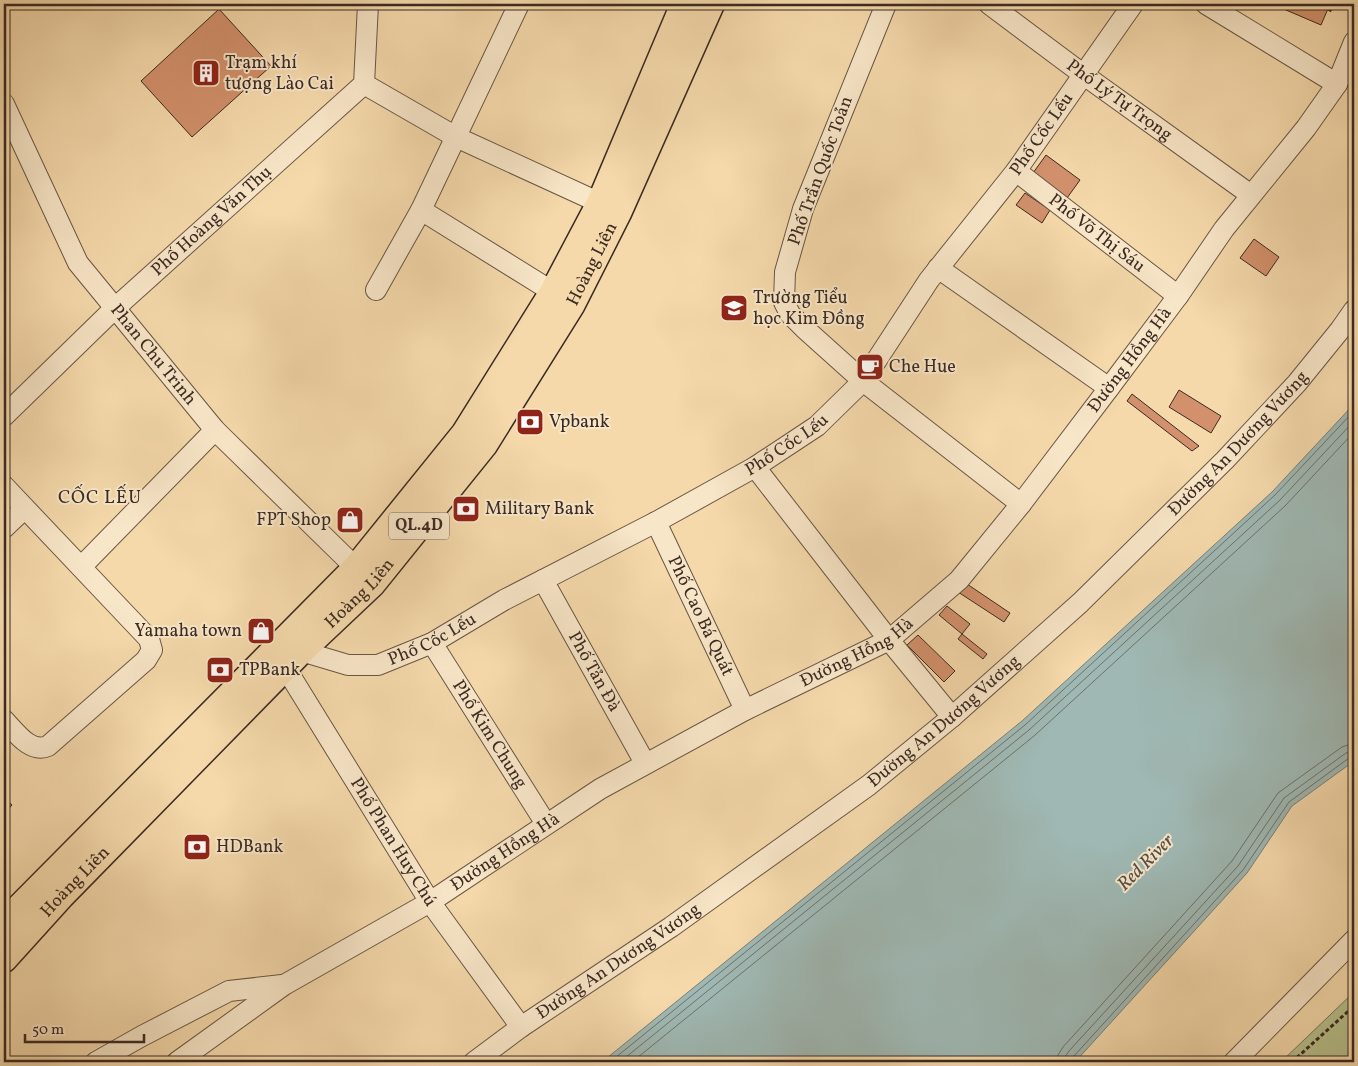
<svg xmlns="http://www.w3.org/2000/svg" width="1358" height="1066" font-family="Vollkorn,serif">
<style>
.green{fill:#b7c08d;stroke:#797558}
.water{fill:#9fb8b3;stroke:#777f79}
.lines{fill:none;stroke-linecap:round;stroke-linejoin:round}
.shore{stroke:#6d716b;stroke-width:1}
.building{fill:#d2916c;stroke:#3b2a23}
.minor-casing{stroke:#6a5645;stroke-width:22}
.major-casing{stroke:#3b2a23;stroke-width:29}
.path{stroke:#3b2a23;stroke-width:3;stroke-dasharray:4 2.5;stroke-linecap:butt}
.minor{stroke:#f8e6c8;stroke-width:20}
.major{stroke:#f5d9ab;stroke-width:26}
.labels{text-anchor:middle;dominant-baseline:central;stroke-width:4;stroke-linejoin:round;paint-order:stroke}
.shield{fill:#f8e6c8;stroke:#746254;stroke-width:1}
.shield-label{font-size:16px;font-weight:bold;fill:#3b2a23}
.poi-label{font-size:18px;fill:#3b2a23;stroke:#f8e6c8;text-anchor:start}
.street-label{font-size:18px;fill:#3b2a23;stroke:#f8e6c8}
.neighbourhood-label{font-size:19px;letter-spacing:1px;fill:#3b2a23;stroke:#f8e6c8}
.water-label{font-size:19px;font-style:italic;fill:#544e47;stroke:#f8e6c8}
</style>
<rect width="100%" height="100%" fill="#f5d9ab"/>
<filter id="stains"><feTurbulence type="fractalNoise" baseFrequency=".004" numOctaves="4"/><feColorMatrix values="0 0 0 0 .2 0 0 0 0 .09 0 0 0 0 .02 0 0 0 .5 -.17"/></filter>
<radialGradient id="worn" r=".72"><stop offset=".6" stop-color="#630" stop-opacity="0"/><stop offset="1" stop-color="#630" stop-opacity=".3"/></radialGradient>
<!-- green -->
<polygon class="green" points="1354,992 1354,1062 1281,1062"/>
<!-- water -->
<polygon class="water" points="1354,404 1354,761 1292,806 1247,873 1075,1062 602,1062 1022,721 1272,492"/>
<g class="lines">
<!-- shore -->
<g class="shore">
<polyline points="610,1062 1025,725 1275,495 1354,411"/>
<polyline points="620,1062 1029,730 1280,500 1354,421"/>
<polyline points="632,1062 1034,736 1285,506 1354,432"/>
<polyline points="1057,1062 1058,1055 1063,1047 1232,861 1278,793 1342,747 1354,743"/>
<polyline points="1065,1062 1065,1057 1069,1051 1238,866 1284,798 1346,753 1354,751"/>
<polyline points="1071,1062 1074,1056 1243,870 1289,802 1349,758 1354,757"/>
</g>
</g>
<!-- building -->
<g class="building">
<polygon points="1272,4 1330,4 1321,25"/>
<polygon points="219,9 271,66 192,137 141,81"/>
<polygon points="1046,155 1080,180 1067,198 1033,173"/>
<polygon points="1025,193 1050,210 1042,223 1016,205"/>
<polygon points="1254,239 1279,257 1266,276 1240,258"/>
<polygon points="1179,390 1221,416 1211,433 1169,407"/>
<polygon points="1132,394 1199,446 1192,451 1127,401"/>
<polygon points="964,582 1010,613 1004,622 958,592"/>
<polygon points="947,606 970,624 962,634 939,615"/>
<polygon points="962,634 987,654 983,659 958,639"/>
<polygon points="918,635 955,671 944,682 907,645"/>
<polygon points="4,797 12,805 4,814"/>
</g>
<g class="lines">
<defs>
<g id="minor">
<polyline points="886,4 803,209 785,272 784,302 790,314 804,328 863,381 1021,504"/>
<path id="s1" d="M989 4 1084 75 1251 195"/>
<polyline points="1206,4 1337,84"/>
<polyline points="364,84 456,137 600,203"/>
<path id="s2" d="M4 104 78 263 215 430 356 568"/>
<path id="s3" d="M1016 171 1178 296"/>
<polyline points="421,210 553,292"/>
<polyline points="938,268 1109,388"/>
<polyline points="376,290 421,210 519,4"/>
<path id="s4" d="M4 416 114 309 364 84 368 4"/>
<polyline points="755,467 889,640 952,717"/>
<path d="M4 486 149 639 152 650 146 660 48 746C30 754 15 731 4 720"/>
<path id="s5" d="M656 522 745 710"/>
<polyline points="4,528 24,509"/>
<polyline points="81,567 215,430"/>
<path id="s6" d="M543 580 645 763"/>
<path id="s7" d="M293 642 301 651 348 665H378L432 643 504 600 656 522 755 467 817 426 863 381 929 280 1016 171 1133 4"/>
<path id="s8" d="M432 643 546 824"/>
<path id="s9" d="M277 658 285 667 430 902 521 1027"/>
<polyline points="96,1062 142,1036 229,991 282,985"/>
<path id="s10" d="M177 1062 284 985 430 902 600 789 745 710 889 640 959 580 1021 504 1109 388 1178 296 1224 229 1306 128 1337 84 1354 42"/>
<path id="s11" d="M474 1062 521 1027 671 927 869 785 952 717 1080 603 1225 460 1297 383 1340 330 1354 310"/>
<polyline points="1234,1062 1354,940"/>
</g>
<g id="major">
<polyline points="4,923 356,568 465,433 553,292 600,203 684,4"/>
<path id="s12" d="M4 959 61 896 301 651 372 584 484 445 572 304 618 213 711 4"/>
</g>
</defs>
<!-- minor casing -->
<use href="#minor" class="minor-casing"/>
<!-- major casing -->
<use href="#major" class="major-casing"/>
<!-- path -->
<g class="path">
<polyline points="1328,9 1332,11 1334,4"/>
<polyline points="1292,1062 1354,1006"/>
</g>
<!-- minor -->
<use href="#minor" class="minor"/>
<!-- major -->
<use href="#major" class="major"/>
</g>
<!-- icons -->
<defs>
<symbol id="building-square" viewBox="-11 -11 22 22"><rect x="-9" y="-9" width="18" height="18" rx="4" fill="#8f2418" stroke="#f8e6c8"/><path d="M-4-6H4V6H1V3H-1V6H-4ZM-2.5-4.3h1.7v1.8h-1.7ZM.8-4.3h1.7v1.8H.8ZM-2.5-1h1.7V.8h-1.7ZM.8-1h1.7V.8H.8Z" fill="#fff"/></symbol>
<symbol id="school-square" viewBox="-11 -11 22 22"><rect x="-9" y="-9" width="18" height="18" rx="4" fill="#8f2418" stroke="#f8e6c8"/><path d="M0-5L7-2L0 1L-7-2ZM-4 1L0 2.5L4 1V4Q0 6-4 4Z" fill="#fff"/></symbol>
<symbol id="cafe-square" viewBox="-11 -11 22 22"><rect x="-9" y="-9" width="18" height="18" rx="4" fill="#8f2418" stroke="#f8e6c8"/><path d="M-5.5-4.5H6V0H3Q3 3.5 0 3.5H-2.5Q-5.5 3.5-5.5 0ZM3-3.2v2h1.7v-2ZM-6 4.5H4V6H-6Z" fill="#fff"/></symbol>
<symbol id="bank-square" viewBox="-11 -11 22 22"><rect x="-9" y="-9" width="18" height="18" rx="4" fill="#8f2418" stroke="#f8e6c8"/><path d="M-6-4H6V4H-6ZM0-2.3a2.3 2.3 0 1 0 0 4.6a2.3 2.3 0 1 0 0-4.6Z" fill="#fff"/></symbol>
<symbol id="shop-square" viewBox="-11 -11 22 22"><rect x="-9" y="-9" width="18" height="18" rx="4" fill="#8f2418" stroke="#f8e6c8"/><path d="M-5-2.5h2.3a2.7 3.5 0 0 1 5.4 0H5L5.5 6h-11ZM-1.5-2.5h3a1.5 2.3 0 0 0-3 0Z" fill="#fff"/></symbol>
</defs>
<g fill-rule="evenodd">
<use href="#building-square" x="190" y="57" width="32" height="32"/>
<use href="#school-square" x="718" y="292" width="32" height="32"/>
<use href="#cafe-square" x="854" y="351" width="32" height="32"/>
<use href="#bank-square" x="514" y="406" width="32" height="32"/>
<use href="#bank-square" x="450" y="493" width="32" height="32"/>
<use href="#shop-square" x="334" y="504" width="32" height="32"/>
<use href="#shop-square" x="245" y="615" width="32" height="32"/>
<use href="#bank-square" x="204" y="654" width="32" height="32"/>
<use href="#bank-square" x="181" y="831" width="32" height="32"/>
</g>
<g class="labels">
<!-- shield labels -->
<rect class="shield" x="389" y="512.5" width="60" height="27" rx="4"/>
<g class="shield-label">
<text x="419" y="526">QL.4D</text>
</g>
<!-- poi labels -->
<g class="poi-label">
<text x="225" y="63">Trạm khí<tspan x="225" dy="21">tượng Lào Cai</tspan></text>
<text x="753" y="298">Trường Tiểu<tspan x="753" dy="21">học Kim Đồng</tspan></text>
<text x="889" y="367">Che Hue</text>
<text x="549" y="422">Vpbank</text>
<text x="485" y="509">Military Bank</text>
<text x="331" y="520" text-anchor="end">FPT Shop</text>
<text x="242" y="631" text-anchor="end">Yamaha town</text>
<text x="239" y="670">TPBank</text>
<text x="216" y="847">HDBank</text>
</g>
<!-- street labels -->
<g class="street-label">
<text stroke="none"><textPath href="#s1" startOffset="162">Phố Lý Tự Trọng</textPath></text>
<text stroke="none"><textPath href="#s7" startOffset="961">Phố Cốc Lếu</textPath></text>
<text transform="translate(821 171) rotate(-70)">Phố Trần Quốc Toản</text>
<text stroke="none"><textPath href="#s4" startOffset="285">Phố Hoàng Văn Thụ</textPath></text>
<text stroke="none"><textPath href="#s3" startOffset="102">Phố Võ Thị Sáu</textPath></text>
<text stroke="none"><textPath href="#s12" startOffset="915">Hoàng Liên</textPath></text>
<text stroke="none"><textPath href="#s2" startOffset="294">Phan Chu Trinh</textPath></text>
<text stroke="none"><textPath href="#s10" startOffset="1200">Đường Hồng Hà</textPath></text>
<text stroke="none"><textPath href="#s7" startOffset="556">Phố Cốc Lếu</textPath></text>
<text stroke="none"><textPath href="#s11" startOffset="986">Đường An Dương Vương</textPath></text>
<text stroke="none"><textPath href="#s12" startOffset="510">Hoàng Liên</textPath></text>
<text stroke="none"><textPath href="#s5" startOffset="104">Phố Cao Bá Quát</textPath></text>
<text stroke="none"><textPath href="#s7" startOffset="151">Phố Cốc Lếu</textPath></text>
<text stroke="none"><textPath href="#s10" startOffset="795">Đường Hồng Hà</textPath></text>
<text stroke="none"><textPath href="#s6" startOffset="105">Phố Tản Đà</textPath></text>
<text stroke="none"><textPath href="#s11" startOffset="581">Đường An Dương Vương</textPath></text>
<text stroke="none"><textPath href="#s8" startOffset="108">Phố Kim Chung</textPath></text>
<text stroke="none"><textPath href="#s9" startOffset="218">Phố Phan Huy Chú</textPath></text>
<text stroke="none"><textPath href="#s10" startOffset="390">Đường Hồng Hà</textPath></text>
<text stroke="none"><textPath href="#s12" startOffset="105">Hoàng Liên</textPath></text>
<text stroke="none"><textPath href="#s11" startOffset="176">Đường An Dương Vương</textPath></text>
</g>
<!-- neighbourhood labels -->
<g class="neighbourhood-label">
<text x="100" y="498">CỐC LẾU</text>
</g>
<!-- water labels -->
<g class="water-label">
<text transform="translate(1146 863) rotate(-45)">Red River</text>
</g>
</g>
<!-- margin -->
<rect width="1358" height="1066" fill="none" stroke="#f5d9ab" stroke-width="20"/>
<rect x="5" y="5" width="1348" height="1056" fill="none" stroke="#3b2a23" stroke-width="2.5"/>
<rect x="10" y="10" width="1338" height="1046" fill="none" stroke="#3b2a23"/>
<!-- scale -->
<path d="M25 1034v8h119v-8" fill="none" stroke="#3b2a23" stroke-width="2.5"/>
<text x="32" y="1034" font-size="15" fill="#3b2a23" stroke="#f8e6c8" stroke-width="4" paint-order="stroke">50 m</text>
<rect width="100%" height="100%" filter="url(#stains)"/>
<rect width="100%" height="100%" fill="url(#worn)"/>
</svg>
